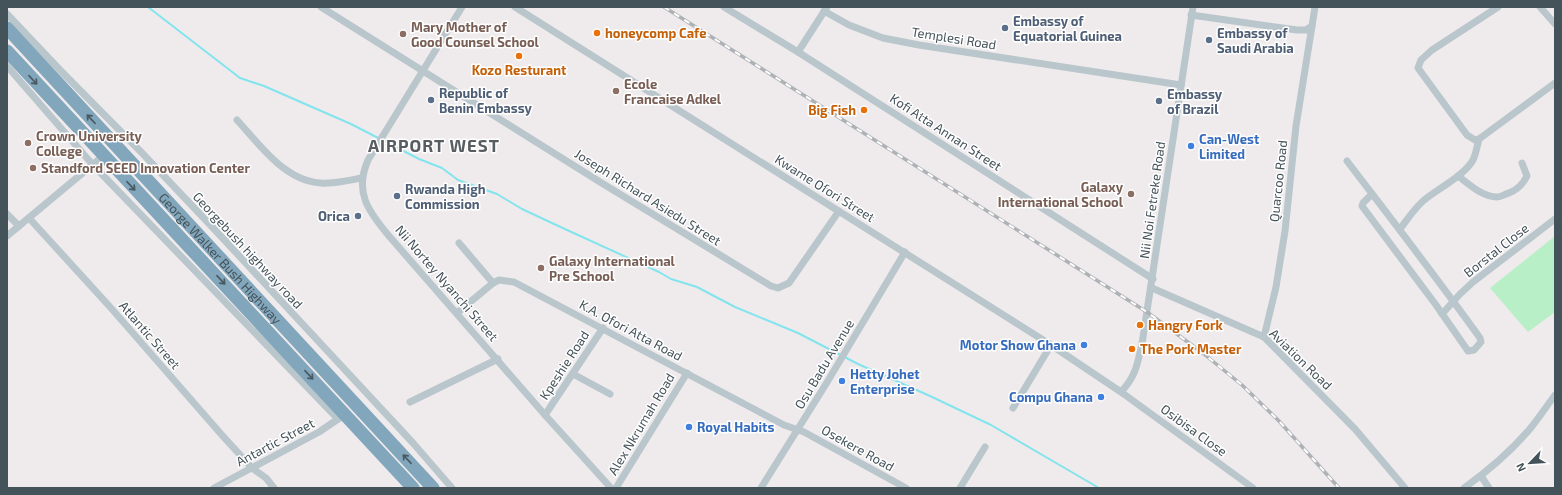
<svg xmlns="http://www.w3.org/2000/svg" width="1562" height="495" font-family="'Exo 2',sans-serif">
<style>
.green{fill:#b8efc6}
.lines{fill:none;stroke-linecap:round;stroke-linejoin:round}
.stream{stroke:#84e4ed;stroke-width:2}
.street{stroke:#b9c6cc;stroke-width:7}
.highway{stroke:#82a6bc;stroke-width:13}
.rail-casing{stroke:#aeb2b6;stroke-width:3.5}
.rail{stroke:#fff;stroke-width:2;stroke-dasharray:6;stroke-linecap:butt}
.oneway{stroke:#4a5a63}
.service-dot{fill:#5c6f8a;stroke:#fff;stroke-width:1.5}
.food-dot{fill:#e8710a;stroke:#fff;stroke-width:1.5}
.education-dot{fill:#8d6e63;stroke:#fff;stroke-width:1.5}
.shop-dot{fill:#3f7fe0;stroke:#fff;stroke-width:1.5}
.labels{text-anchor:middle;dominant-baseline:central;stroke-width:3;stroke-linejoin:round;paint-order:stroke}
.service-label{font-size:13px;font-weight:bold;fill:#4e5e75;stroke:#fff;text-anchor:start}
.education-label{font-size:13px;font-weight:bold;fill:#785e54;stroke:#fff;text-anchor:start}
.food-label{font-size:13px;font-weight:bold;fill:#c56008;stroke:#fff;text-anchor:start}
.street-label{font-size:13px;fill:#445259;stroke:#fff}
.shop-label{font-size:13px;font-weight:bold;fill:#366cbe;stroke:#fff;text-anchor:start}
.district-label{font-size:17px;font-weight:bold;letter-spacing:1px;fill:#585d61;stroke:#fff}
</style>
<rect width="100%" height="100%" fill="#efebec"/>
<!-- green -->
<polygon class="green" points="1555,236 1555,312 1528,332 1490,288"/>
<g class="lines">
<!-- stream -->
<polyline class="stream" points="148,7 240,78 264,86 351,124 419,159 442,168 458,180 497,194 522,209 567,230 659,272 671,279 697,287 735,307 798,333 858,364 930,396 991,425 1099,488"/>
<!-- street -->
<g class="street">
<polyline points="321,7 600,182 771,286 778,288 789,283 839,211"/>
<path d="M462 7 368 160C354 192 368 211 389 236L545 415 611 488"/>
<polyline points="515,7 1051,345 1121,392 1253,488"/>
<polyline points="724,7 798,52 1153,279"/>
<polyline points="1498,7 1432,50 1421,60 1418,68 1467,135 1475,140 1479,139 1555,83"/>
<polyline points="1540,7 1555,24"/>
<polyline points="824,11 849,25 883,38 919,45 1181,85"/>
<polyline points="7,14 60,70 144,155 216,231 413,443 452,488"/>
<polyline points="1191,15 1297,30 1306,30 1312,26 1315,7"/>
<polyline points="798,52 827,7"/>
<polyline points="7,66 93,165 338,419"/>
<path d="M237 120C261 146 288 186 328 183 339 183 351 180 362 178"/>
<path d="M1347 161C1392 220 1437 278 1480 338L1481 342 1474 350 1468 351 1436 305 1362 206 1363 203 1372 194"/>
<path d="M1458 176C1469 184 1482 197 1497 197 1501 197 1505 194 1509 193 1517 190 1523 184 1527 176L1522 163"/>
<polyline points="7,214 19,226"/>
<polyline points="29,218 111,308 221,434 252,468 266,478 274,488"/>
<path d="M1400 229C1407 220 1414 209 1423 201 1437 189 1464 176 1473 160 1476 154 1477 146 1479 139"/>
<polyline points="7,236 103,156"/>
<polyline points="459,243 493,283"/>
<polyline points="1152,288 1264,337 1355,429 1405,488"/>
<polyline points="457,313 493,283 499,280 514,282 784,425 804,432 906,488"/>
<polyline points="1442,314 1460,294 1473,282 1555,219"/>
<polyline points="1264,337 1276,287 1285,231 1296,126 1312,26"/>
<polyline points="573,374 610,394"/>
<path d="M1121 392C1136 376 1137 365 1142 344L1193 7"/>
<polyline points="410,402 498,359"/>
<polyline points="1013,408 1051,345"/>
<polyline points="545,415 603,328"/>
<polyline points="1481,476 1489,488"/>
<polyline points="214,488 319,432 341,417"/>
<polyline points="616,488 687,373"/>
<polyline points="761,488 826,384 905,252"/>
<polyline points="960,488 985,447"/>
<path d="M1464 488C1488 471 1510 452 1529 430 1538 419 1546 407 1555 395"/>
</g>
<!-- highway -->
<g class="highway">
<path id="s1" d="M7 28 433 488"/>
<polyline points="7,51 413,488"/>
</g>
<defs>
<polyline id="rail" points="664,7 1147,312 1204,354 1242,385 1279,421 1339,488"/>
</defs>
<!-- rail casing -->
<use href="#rail" class="rail-casing"/>
<!-- rail -->
<use href="#rail" class="rail"/>
</g>
<!-- one-way arrows -->
<defs><path id="oneway-shaft" d="M-6 0H5M1.5-3L5.5 0L1.5 3" fill="none" stroke-width="1.6" stroke-linecap="round" stroke-linejoin="round"/></defs>
<g class="oneway">
<use href="#oneway-shaft" transform="translate(33 80) rotate(47)"/>
<use href="#oneway-shaft" transform="translate(91 119) rotate(-133)"/>
<use href="#oneway-shaft" transform="translate(131 186) rotate(47)"/>
<use href="#oneway-shaft" transform="translate(221 280) rotate(47)"/>
<use href="#oneway-shaft" transform="translate(309 375) rotate(47)"/>
<use href="#oneway-shaft" transform="translate(407 459) rotate(-133)"/>
</g>
<!-- markers -->
<g class="service-dot">
<circle cx="1005" cy="28" r="4"/>
<circle cx="1209" cy="40" r="4"/>
<circle cx="431" cy="100" r="4"/>
<circle cx="1159" cy="101" r="4"/>
<circle cx="397" cy="196" r="4"/>
<circle cx="358" cy="216" r="4"/>
</g>
<g class="food-dot">
<circle cx="597" cy="33" r="4"/>
<circle cx="519" cy="56" r="4"/>
<circle cx="864" cy="110" r="4"/>
<circle cx="1140" cy="325" r="4"/>
<circle cx="1132" cy="349" r="4"/>
</g>
<g class="education-dot">
<circle cx="403" cy="34" r="4"/>
<circle cx="616" cy="91" r="4"/>
<circle cx="28" cy="143" r="4"/>
<circle cx="33" cy="168" r="4"/>
<circle cx="1131" cy="194" r="4"/>
<circle cx="541" cy="268" r="4"/>
</g>
<g class="shop-dot">
<circle cx="1191" cy="146" r="4"/>
<circle cx="1084" cy="345" r="4"/>
<circle cx="842" cy="381" r="4"/>
<circle cx="1101" cy="397" r="4"/>
<circle cx="689" cy="427" r="4"/>
</g>
<g class="labels">
<!-- service labels -->
<g class="service-label">
<text x="1013" y="21">Embassy of<tspan x="1013" dy="15">Equatorial Guinea</tspan></text>
<text x="1217" y="33">Embassy of<tspan x="1217" dy="15">Saudi Arabia</tspan></text>
<text x="439" y="93">Republic of<tspan x="439" dy="15">Benin Embassy</tspan></text>
<text x="1167" y="94">Embassy<tspan x="1167" dy="15">of Brazil</tspan></text>
<text x="405" y="189">Rwanda High<tspan x="405" dy="15">Commission</tspan></text>
<text x="350" y="216" text-anchor="end">Orica</text>
</g>
<!-- education labels -->
<g class="education-label">
<text x="411" y="27">Mary Mother of<tspan x="411" dy="15">Good Counsel School</tspan></text>
<text x="624" y="84">Ecole<tspan x="624" dy="15">Francaise Adkel</tspan></text>
<text x="36" y="136">Crown University<tspan x="36" dy="15">College</tspan></text>
<text x="41" y="168">Standford SEED Innovation Center</text>
<text x="1123" y="187" text-anchor="end">Galaxy<tspan x="1123" dy="15">International School</tspan></text>
<text x="549" y="261">Galaxy International<tspan x="549" dy="15">Pre School</tspan></text>
</g>
<!-- food labels -->
<g class="food-label">
<text x="605" y="33">honeycomp Cafe</text>
<text x="519" y="70" text-anchor="middle">Kozo Resturant</text>
<text x="856" y="110" text-anchor="end">Big Fish</text>
<text x="1148" y="325">Hangry Fork</text>
<text x="1140" y="349">The Pork Master</text>
</g>
<!-- street labels -->
<g class="street-label">
<text transform="translate(954 38) rotate(9)">Templesi Road</text>
<text transform="translate(946 132) rotate(33)">Kofi Atta Annan Street</text>
<text transform="translate(1278 181) rotate(-84)">Quarcoo Road</text>
<text transform="translate(825 188) rotate(32)">Kwame Ofori Street</text>
<text transform="translate(648 197) rotate(32)">Joseph Richard Asiedu Street</text>
<text transform="translate(1152 200) rotate(-82)">Nii Noi Fetreke Road</text>
<text transform="translate(248 250) rotate(47)">Georgebush highway road</text>
<text transform="translate(1496 250) rotate(-38)">Borstal Close</text>
<text stroke="none"><textPath href="#s1" startOffset="314">George Walker Bush Highway</textPath></text>
<text transform="translate(447 283) rotate(49)">Nii Nortey Nyanchi Street</text>
<text transform="translate(631 330) rotate(28)">K.A. Ofori Atta Road</text>
<text transform="translate(150 335) rotate(49)">Atlantic Street</text>
<text transform="translate(1301 359) rotate(44)">Aviation Road</text>
<text transform="translate(824 364) rotate(-59)">Osu Badu Avenue</text>
<text transform="translate(564 365) rotate(-57)">Kpeshie Road</text>
<text transform="translate(641 424) rotate(-59)">Alex Nkrumah Road</text>
<text transform="translate(1194 430) rotate(36)">Osibisa Close</text>
<text transform="translate(275 442) rotate(-28)">Antartic Street</text>
<text transform="translate(858 448) rotate(29)">Osekere Road</text>
</g>
<!-- shop labels -->
<g class="shop-label">
<text x="1199" y="139">Can-West<tspan x="1199" dy="15">Limited</tspan></text>
<text x="1076" y="345" text-anchor="end">Motor Show Ghana</text>
<text x="850" y="374">Hetty Johet<tspan x="850" dy="15">Enterprise</tspan></text>
<text x="1093" y="397" text-anchor="end">Compu Ghana</text>
<text x="697" y="427">Royal Habits</text>
</g>
<!-- district labels -->
<g class="district-label">
<text x="434" y="145">AIRPORT WEST</text>
</g>
</g>
<!-- border -->
<rect width="1562" height="495" fill="none" stroke="#445259" stroke-width="16"/>
<!-- north arrow -->
<g transform="translate(1530 463) rotate(245)" stroke="#ffffff" stroke-width="3" paint-order="stroke">
<path d="M0-3L7 15L0 10L-7 15Z" fill="#445259"/>
<text y="-6" font-size="11" font-weight="bold" text-anchor="middle" fill="#445259">N</text>
</g>
</svg>
